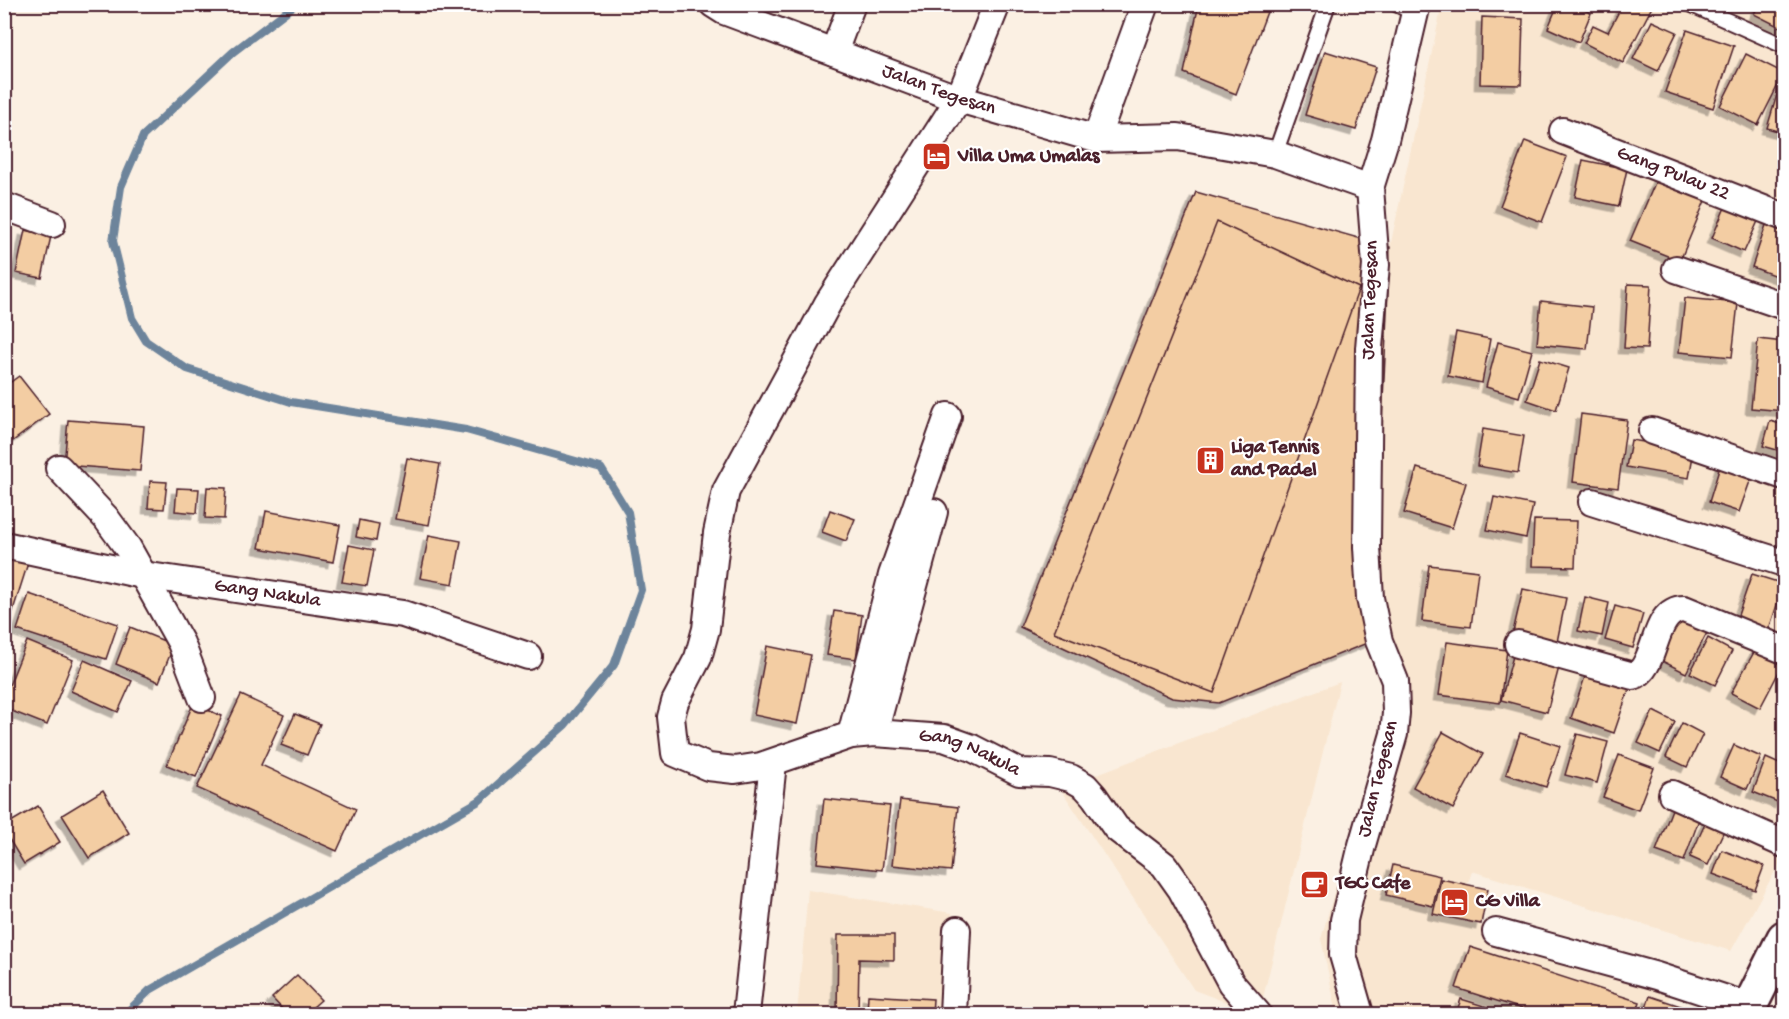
<svg xmlns="http://www.w3.org/2000/svg" width="1789" height="1019" font-family="'Gochi Hand',sans-serif">
<style>
.built{fill:#f9e6d0}
.lines{fill:none;stroke-linecap:round;stroke-linejoin:round}
.stream{stroke:#6d849b;stroke-width:8}
.building{fill:#f3cda3;stroke:#4a1f2b;stroke-width:1.5;filter:url(#shadow)}
.service-casing{stroke:#4a1f2b;stroke-width:18}
.minor-casing{stroke:#4a1f2b;stroke-width:30}
.tertiary-casing{stroke:#4a1f2b;stroke-width:38}
.service{stroke:#fff;stroke-width:14}
.minor{stroke:#fff;stroke-width:26}
.tertiary{stroke:#fff;stroke-width:33}
.labels{text-anchor:middle;dominant-baseline:central;stroke-width:4.5;stroke-linejoin:round;paint-order:stroke}
.street-label{font-size:20px;fill:#4a1f2b;stroke:#fff}
.poi-label{font-size:20px;font-weight:bold;fill:#4a1f2b;stroke:#fff;text-anchor:start}
</style>
<defs>
<filter id="shadow"><feDropShadow dx="-5.5" dy="5.5" stdDeviation="0" flood-color="#0004"/></filter>
</defs>
<rect width="100%" height="100%" fill="#fbf0e3"/>
<filter id="ink" filterUnits="userSpaceOnUse"><feTurbulence type="fractalNoise" baseFrequency=".0167" numOctaves="2"/><feDisplacementMap in="SourceGraphic" scale="12" xChannelSelector="R" yChannelSelector="G"/><feConvolveMatrix kernelMatrix="1 2 1 2 8 2 1 2 1" color-interpolation-filters="sRGB"/></filter>
<g filter="url(#ink)">
<!-- built -->
<g class="built">
<polygon points="1442,5 1784,5 1784,855 1731,951 1472,871 1457,918 1675,982 1664,1014 1356,1014 1336,1009 1321,939 1388,701 1372,641 1390,247"/>
<polygon points="1340,682 1259,1014 1257,1014 1194,990 1060,788"/>
<polygon points="808,890 952,913 939,1014 797,1014"/>
</g>
<g class="lines">
<!-- stream -->
<polyline class="stream" points="125,1014 150,990 479,801 565,725 614,665 641,590 628,512 601,468 466,430 291,402 187,369 146,341 132,318 113,241 121,187 143,136 233,52 296,4"/>
</g>
<!-- building -->
<g class="building">
<polygon points="1199,4 1270,4 1236,94 1184,73"/>
<polygon points="1558,4 1572,4 1591,13 1579,42 1548,28"/>
<polygon points="1623,4 1653,5 1623,63 1584,43 1593,25 1608,32"/>
<polygon points="1759,4 1784,4 1784,29 1754,14"/>
<polygon points="1482,17 1523,19 1521,85 1480,84"/>
<polygon points="1652,21 1677,32 1658,71 1633,59"/>
<polygon points="1687,30 1734,46 1713,108 1665,92"/>
<polygon points="1325,51 1376,67 1356,130 1305,115"/>
<polygon points="1746,54 1784,73 1758,125 1720,106"/>
<polygon points="1779,88 1784,89 1784,133 1767,128"/>
<polygon points="1525,141 1567,157 1542,222 1500,206"/>
<polygon points="1583,160 1627,169 1619,206 1575,197"/>
<polygon points="1658,176 1707,196 1680,261 1630,241"/>
<polygon points="1196,192 1390,247 1372,641 1219,703 1172,698 1020,627"/>
<polygon points="1726,205 1759,219 1744,252 1712,238"/>
<polygon points="1768,219 1784,225 1784,279 1752,267"/>
<polygon points="1217,222 1359,288 1214,693 1054,632"/>
<polygon points="25,230 51,236 42,278 16,273"/>
<polygon points="1628,284 1651,285 1647,349 1624,348"/>
<polygon points="1685,298 1738,303 1732,357 1679,352"/>
<polygon points="1541,301 1592,307 1587,349 1537,344"/>
<polygon points="1456,332 1490,339 1482,383 1448,376"/>
<polygon points="1758,339 1784,342 1784,411 1751,408"/>
<polygon points="1498,342 1532,351 1519,397 1486,387"/>
<polygon points="1540,359 1569,368 1556,410 1527,400"/>
<polygon points="19,376 49,414 13,441 4,430 4,387"/>
<polygon points="1581,414 1627,420 1618,488 1573,482"/>
<polygon points="68,420 144,426 140,471 64,465"/>
<polygon points="1770,421 1784,425 1784,452 1763,446"/>
<polygon points="1483,429 1524,436 1518,473 1477,466"/>
<polygon points="1631,440 1694,450 1689,478 1626,467"/>
<polygon points="407,458 440,464 429,525 395,519"/>
<polygon points="1721,463 1753,473 1739,512 1709,502"/>
<polygon points="1417,468 1466,483 1452,528 1404,513"/>
<polygon points="150,481 167,482 164,509 148,508"/>
<polygon points="207,487 226,488 224,519 205,518"/>
<polygon points="177,488 199,489 197,513 175,511"/>
<polygon points="1494,497 1533,505 1526,538 1487,530"/>
<polygon points="830,510 855,519 846,541 822,532"/>
<polygon points="266,511 340,525 333,562 259,548"/>
<polygon points="359,520 379,524 376,541 356,537"/>
<polygon points="1534,520 1577,521 1575,567 1532,566"/>
<polygon points="429,535 461,541 453,584 420,578"/>
<polygon points="349,545 374,550 367,586 342,582"/>
<polygon points="4,555 28,563 8,626 4,625"/>
<polygon points="1429,565 1478,571 1471,627 1422,621"/>
<polygon points="1752,574 1784,584 1768,632 1736,621"/>
<polygon points="1523,589 1566,598 1557,642 1513,632"/>
<polygon points="29,594 118,624 106,659 17,630"/>
<polygon points="1585,597 1609,603 1602,636 1578,631"/>
<polygon points="1615,606 1643,614 1633,648 1605,640"/>
<polygon points="834,611 862,615 856,659 827,655"/>
<polygon points="1681,613 1710,627 1686,673 1658,659"/>
<polygon points="130,627 174,645 159,682 116,664"/>
<polygon points="1708,638 1732,651 1715,685 1690,673"/>
<polygon points="27,641 73,660 47,725 4,708 4,698"/>
<polygon points="1447,642 1507,650 1500,703 1439,695"/>
<polygon points="1516,645 1562,656 1547,712 1501,700"/>
<polygon points="767,646 811,655 797,724 754,715"/>
<polygon points="1757,647 1784,662 1760,708 1731,693"/>
<polygon points="84,660 132,681 118,712 71,691"/>
<polygon points="1589,665 1632,680 1614,733 1571,718"/>
<polygon points="241,695 284,715 261,765 356,809 337,851 197,788"/>
<polygon points="193,704 222,716 196,777 167,765"/>
<polygon points="1653,711 1675,722 1660,753 1638,743"/>
<polygon points="295,714 320,724 307,755 281,745"/>
<polygon points="1682,723 1703,734 1687,767 1666,757"/>
<polygon points="1443,732 1483,754 1453,809 1413,787"/>
<polygon points="1520,733 1560,746 1546,787 1506,774"/>
<polygon points="1577,734 1608,742 1597,783 1565,775"/>
<polygon points="1734,745 1761,757 1747,789 1720,777"/>
<polygon points="1619,755 1654,768 1638,810 1603,797"/>
<polygon points="1766,758 1784,766 1784,792 1780,803 1753,792"/>
<polygon points="103,790 129,833 89,858 62,815"/>
<polygon points="824,799 890,806 882,870 817,863"/>
<polygon points="900,800 958,807 951,871 892,865"/>
<polygon points="1674,804 1701,814 1684,861 1656,851"/>
<polygon points="38,806 60,842 24,864 4,831 4,826"/>
<polygon points="1709,815 1727,824 1708,865 1690,857"/>
<polygon points="1722,850 1764,866 1755,890 1713,874"/>
<polygon points="1393,865 1440,876 1433,906 1386,895"/>
<polygon points="1441,879 1488,889 1481,924 1433,914"/>
<polygon points="838,935 894,935 894,960 859,959 858,1014 837,1014"/>
<polygon points="1470,947 1640,1002 1636,1014 1538,1014 1456,988"/>
<polygon points="297,975 321,1000 305,1014 287,1014 272,998"/>
<polygon points="868,995 933,999 932,1014 867,1014"/>
<polygon points="1650,996 1705,1014 1644,1014"/>
<polygon points="1461,999 1510,1014 1456,1014"/>
</g>
<g class="lines">
<defs>
<g id="service">
<polyline points="1396,4 1416,14"/>
<polyline points="1690,4 1784,46"/>
<polyline points="1275,154 1328,4"/>
</g>
<g id="minor">
<path id="s1" d="M713 4 724 11 959 99 1096 139 1178 137 1275 154 1370 188 1376 265 1369 348 1367 547 1370 598 1379 641 1395 681 1396 713 1394 734 1362 845 1344 920 1343 955 1360 1014"/>
<path id="s2" d="M997 4 959 99 828 303 726 491 717 533 706 629 698 658 675 702 671 717 675 753 708 767 735 770 761 766 851 735 874 733 944 738 972 748 1019 772 1050 773 1071 778 1085 786 1094 796 1116 828 1164 865 1181 889 1231 983 1258 1014"/>
<polyline points="834,52 852,4"/>
<path id="s3" d="M1563 131 1784 217"/>
<polyline points="1096,139 1145,4"/>
<polyline points="1370,188 1385,140 1417,4"/>
<polyline points="4,206 52,224"/>
<polyline points="1676,269 1784,306"/>
<polyline points="1652,431 1784,476"/>
<polyline points="59,468 106,518 128,548 181,643 202,698"/>
<polyline points="1592,502 1784,563"/>
<path id="s4" d="M4 545 143 575 403 614 528 656"/>
<path d="M1518 644 1633 676C1658 669 1651 609 1684 609L1784 650"/>
<polyline points="874,733 934,512"/>
<polyline points="851,735 892,575 948,416"/>
<polyline points="1672,794 1784,844"/>
<polyline points="1496,932 1657,976 1748,1006"/>
<polyline points="746,1014 773,763"/>
<polyline points="953,1014 957,930"/>
</g>
<polyline id="tertiary" points="1746,1014 1784,938"/>
</defs>
<!-- service casing -->
<use href="#service" class="service-casing"/>
<!-- minor casing -->
<use href="#minor" class="minor-casing"/>
<!-- tertiary casing -->
<use href="#tertiary" class="tertiary-casing"/>
<!-- service -->
<use href="#service" class="service"/>
<!-- minor -->
<use href="#minor" class="minor"/>
<!-- tertiary -->
<use href="#tertiary" class="tertiary"/>
</g>
</g>
<!-- icons -->
<defs>
<symbol id="hotel-square" viewBox="-11 -11 22 22"><rect x="-9" y="-9" width="18" height="18" rx="4" fill="#c8321e" stroke="#fff"/><path d="M-6-4.5h1.5V1H6V5H4.5V3h-9V5H-6ZM-4 0a1.8 1.8 0 1 1 3.6 0ZM.5 0V-2.5h3Q6-2.5 6 0Z" fill="#fff"/></symbol>
<symbol id="building-square" viewBox="-11 -11 22 22"><rect x="-9" y="-9" width="18" height="18" rx="4" fill="#c8321e" stroke="#fff"/><path d="M-4-6H4V6H1V3H-1V6H-4ZM-2.5-4.3h1.7v1.8h-1.7ZM.8-4.3h1.7v1.8H.8ZM-2.5-1h1.7V.8h-1.7ZM.8-1h1.7V.8H.8Z" fill="#fff"/></symbol>
<symbol id="cafe-square" viewBox="-11 -11 22 22"><rect x="-9" y="-9" width="18" height="18" rx="4" fill="#c8321e" stroke="#fff"/><path d="M-5.5-4.5H6V0H3Q3 3.5 0 3.5H-2.5Q-5.5 3.5-5.5 0ZM3-3.2v2h1.7v-2ZM-6 4.5H4V6H-6Z" fill="#fff"/></symbol>
</defs>
<g fill-rule="evenodd">
<use href="#hotel-square" x="920" y="140" width="33" height="33"/>
<use href="#building-square" x="1194" y="444" width="33" height="33"/>
<use href="#cafe-square" x="1298" y="868" width="33" height="33"/>
<use href="#hotel-square" x="1438" y="886" width="33" height="33"/>
</g>
<g class="labels">
<!-- street labels -->
<g class="street-label">
<text stroke="none"><textPath href="#s1" startOffset="242">Jalan Tegesan</textPath></text>
<text stroke="none"><textPath href="#s3" startOffset="118">Gang Pulau 22</textPath></text>
<text transform="translate(1371 300) rotate(-88)">Jalan Tegesan</text>
<text stroke="none"><textPath href="#s4" startOffset="268">Gang Nakula</textPath></text>
<text stroke="none"><textPath href="#s2" startOffset="1136">Gang Nakula</textPath></text>
<text transform="translate(1379 779) rotate(-76)">Jalan Tegesan</text>
</g>
<!-- poi labels -->
<g class="poi-label">
<text x="958" y="157">Villa Uma Umalas</text>
<text x="1231" y="448">Liga Tennis<tspan x="1231" dy="23">and Padel</tspan></text>
<text x="1336" y="884">TGC Cafe</text>
<text x="1476" y="902">CG Villa</text>
</g>
</g>
<!-- margin -->
<rect width="1789" height="1019" fill="none" stroke="#fff" stroke-width="24"/>
<rect x="12" y="12" width="1765" height="995" fill="none" stroke="#4a1f2b" stroke-width="2" filter="url(#ink)"/>
</svg>
